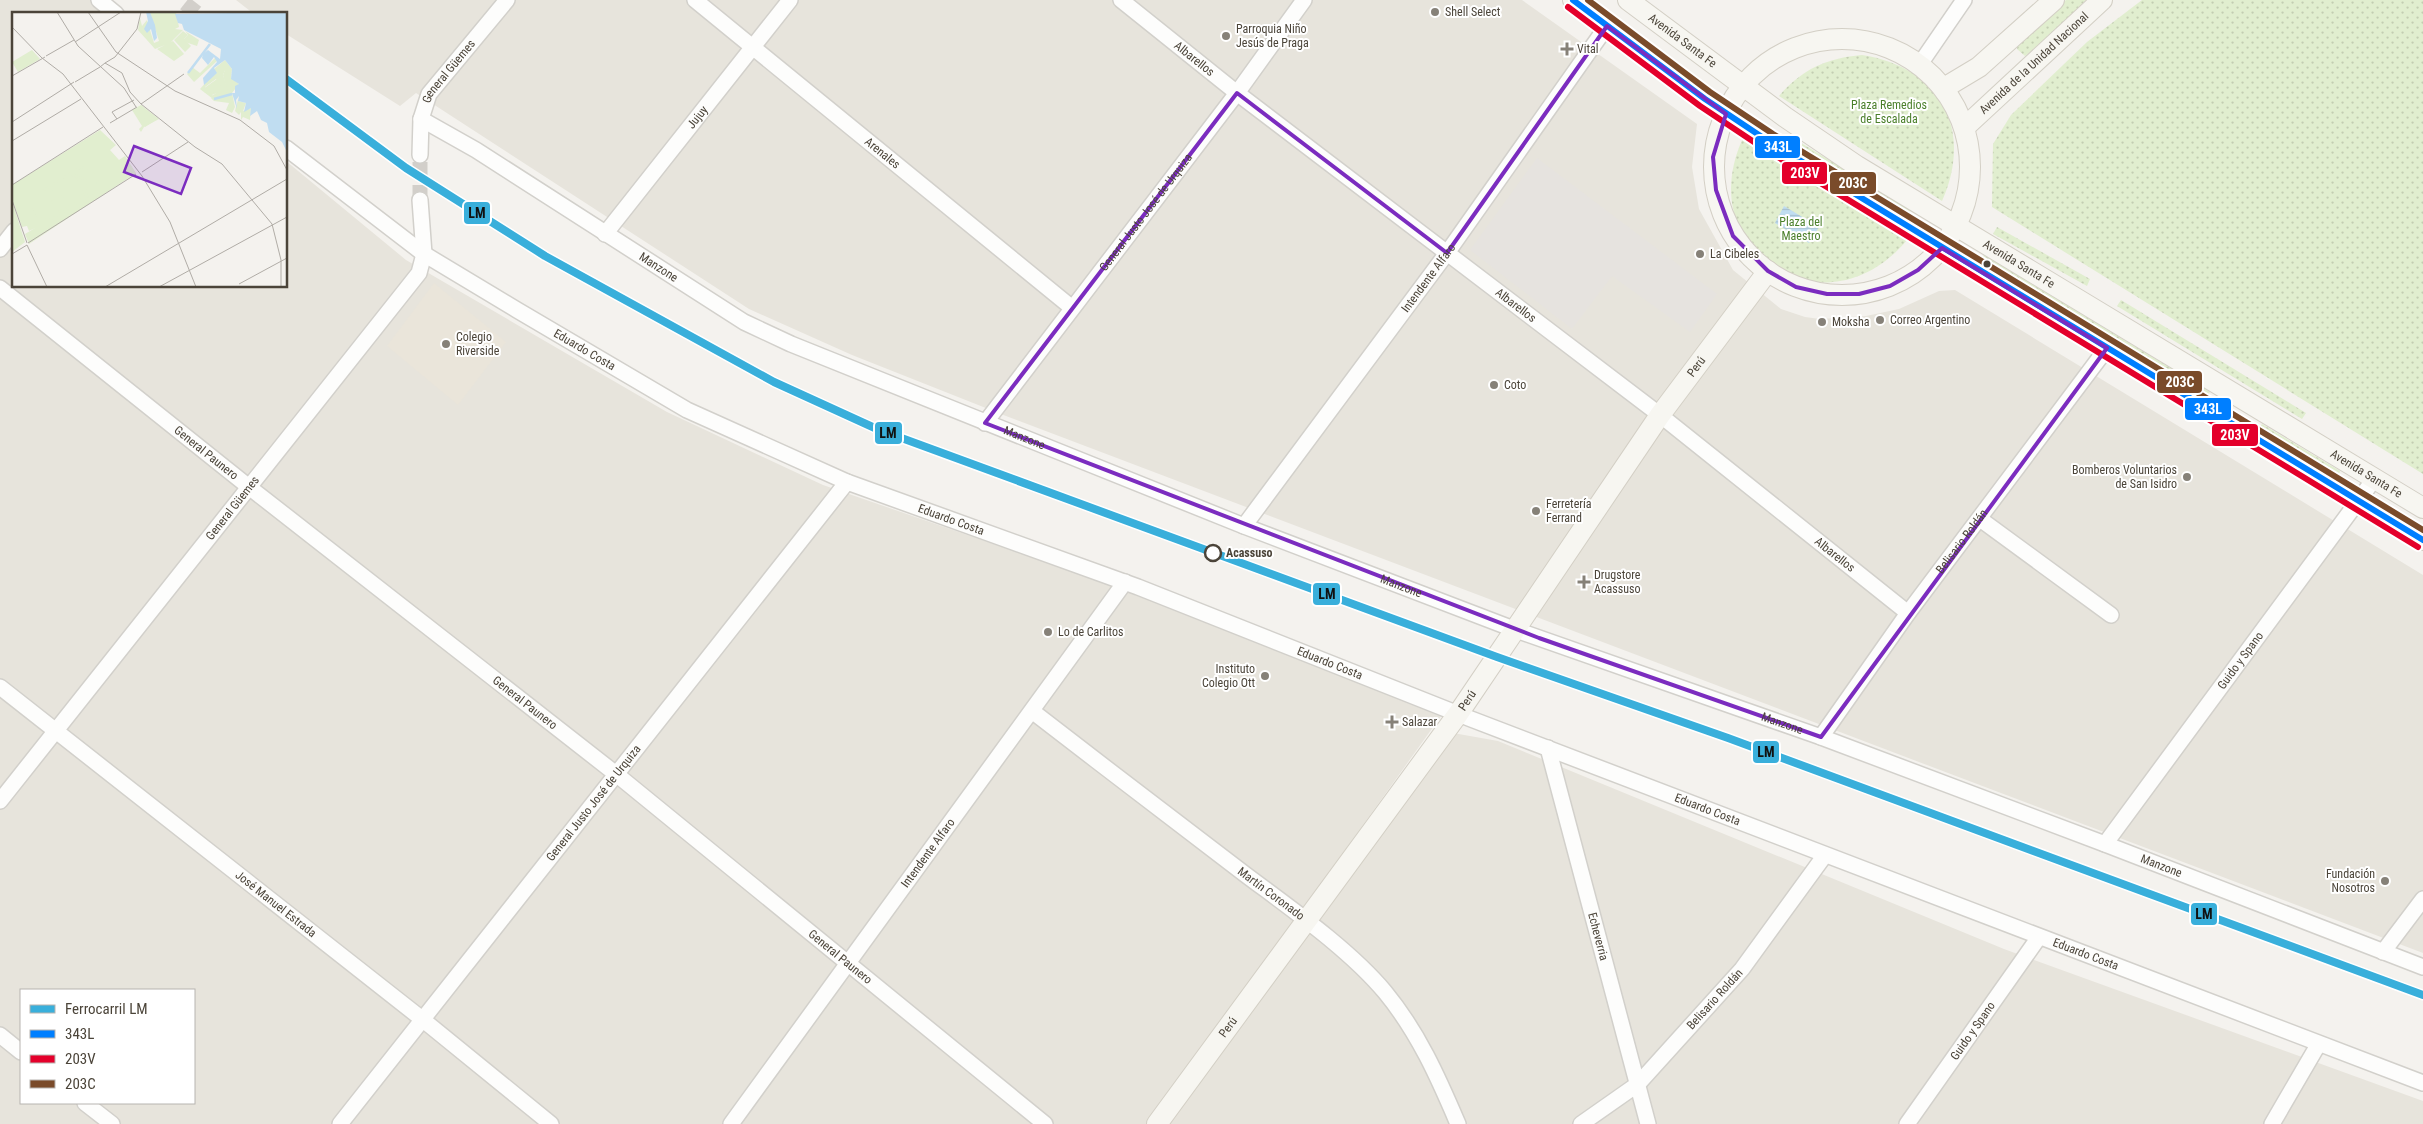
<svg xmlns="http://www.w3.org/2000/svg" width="2423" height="1124" font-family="'Roboto Condensed',sans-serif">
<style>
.residential{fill:#e7e4dc;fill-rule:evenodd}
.education{fill:#eae5da}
.grass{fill:url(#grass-dots)}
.parking{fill:#e6e3df}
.water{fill:url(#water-rules)}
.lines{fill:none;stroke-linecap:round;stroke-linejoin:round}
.street-tunnel{stroke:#d2cfca;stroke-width:15;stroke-dasharray:15 8;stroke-linecap:butt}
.street-casing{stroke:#d2d0cb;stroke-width:18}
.secondary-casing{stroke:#d3cfc5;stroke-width:22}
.street{stroke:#fdfdfc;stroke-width:15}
.secondary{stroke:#f7f6f1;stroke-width:20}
.bus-1-casing{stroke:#fff;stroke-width:10}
.bus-2-casing{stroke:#fff;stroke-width:10}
.bus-3-casing{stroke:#fff;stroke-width:10}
.bus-1{stroke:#007fff;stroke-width:6}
.bus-2{stroke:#e4002b;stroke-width:6}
.bus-3{stroke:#7a4b2a;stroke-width:6}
.rail-1-casing{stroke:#fff;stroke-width:11}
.rail-1{stroke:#39afdb;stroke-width:8}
.marked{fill:none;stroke:#7b2cbf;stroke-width:4;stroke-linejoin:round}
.poi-dot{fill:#868178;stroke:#fff;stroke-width:2}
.bus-dot{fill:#4b4439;stroke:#fff;stroke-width:2}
.stop-dot{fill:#fff;stroke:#4b4439;stroke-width:2.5}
.labels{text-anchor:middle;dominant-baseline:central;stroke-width:4;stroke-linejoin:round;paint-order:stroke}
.poi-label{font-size:12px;fill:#4b4439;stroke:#fff;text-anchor:start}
.street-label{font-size:12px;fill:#4b4439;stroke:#fff}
.park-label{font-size:12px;fill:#4a7f2a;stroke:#fff}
.stop-label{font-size:12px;font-weight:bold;fill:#4b4439;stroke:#fff;text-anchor:start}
.inset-river{fill:none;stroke:#c0ddf1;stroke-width:2.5}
.inset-road{fill:none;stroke:#b0aca6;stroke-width:1}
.view{fill:#7b2cbf;fill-opacity:0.15;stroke:#7b2cbf;stroke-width:2.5}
.inset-edge{fill:none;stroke:#4b4439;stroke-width:2.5}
.line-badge{stroke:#fff;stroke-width:2}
.badge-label{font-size:14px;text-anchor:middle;font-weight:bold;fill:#fff}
.pale-badge-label{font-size:14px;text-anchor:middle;font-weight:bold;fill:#111}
</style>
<defs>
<pattern id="grass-dots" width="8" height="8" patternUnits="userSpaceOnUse" patternTransform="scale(1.25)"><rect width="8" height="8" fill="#e1eecf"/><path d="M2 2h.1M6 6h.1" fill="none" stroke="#c3cdb2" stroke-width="1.8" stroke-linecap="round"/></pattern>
<pattern id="water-rules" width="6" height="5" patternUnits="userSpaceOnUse" patternTransform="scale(1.25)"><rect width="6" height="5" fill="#c0ddf1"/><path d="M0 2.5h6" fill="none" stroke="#a6bfcf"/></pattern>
</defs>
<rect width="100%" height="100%" fill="#f4f2ee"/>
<!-- residential -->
<g class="residential">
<path d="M0 0H90L107 14H14V286H286V161L406 260 667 412 823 485 1112 585 1441 716 1149 1124H0ZM21 990H194V1103H21Z"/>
<polygon points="236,0 1522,0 1697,124 1692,167 1699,209 1733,270 1781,309 1805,317 1820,319 1866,316 1899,309 1939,291 1955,290 2423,575 2423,953 1006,416 852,355 749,309 416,93 400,106 286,34 286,14 254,14"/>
<polygon points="1453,733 1498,741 2004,949 2423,1101 2423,1124 1169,1124"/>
</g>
<!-- education -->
<polygon class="education" points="434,283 506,342 458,405 387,346"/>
<!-- grass -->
<g class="grass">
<polygon points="2066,0 2086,0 2047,38 2025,56 2017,49 2018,43"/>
<polygon points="2142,0 2423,0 2423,474 1992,207 1993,144 2011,115 2087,42"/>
<path d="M1862 55C1940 67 1974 129 1942 201L1779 96C1802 69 1827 58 1862 55Z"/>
<path d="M1743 138 1907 240C1826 337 1690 253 1743 138Z"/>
<polygon points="1793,138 1911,210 1908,215 1791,143"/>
<polygon points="1997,227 2090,279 2087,286 1993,234"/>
<polygon points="1984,255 2210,392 2207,396 1981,258"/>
<polygon points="2121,300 2306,413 2302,419 2117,306"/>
<polygon points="2262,424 2340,471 2339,474 2260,427"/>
</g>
<!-- parking -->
<polygon class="parking" points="1537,158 1717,294 1690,332 1612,276 1572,329 1470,250"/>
<!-- water -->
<polygon class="water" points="1784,206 1819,227 1809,243 1775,223"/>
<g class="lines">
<!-- street-tunnel -->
<g class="street-tunnel">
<polyline points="186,14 197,0"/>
<polyline points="420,200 420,155"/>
</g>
<defs>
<g id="street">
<polyline points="99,0 116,14"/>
<path id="s1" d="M695 0 1071 307"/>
<path id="s2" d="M1121 0 1237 93 1660 415 1908 613"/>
<polyline points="1920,64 1964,0"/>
<path id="s3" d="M421 119 476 150 744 322 791 344 1244 526 1516 630 1821 737 2105 844 2423 967"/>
<path id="s4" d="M286 148 424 254 517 310 687 410 847 482 1138 587 1471 719 2423 1083"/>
<path id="s5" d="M420 155 421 119 429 94 507 0"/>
<path id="s6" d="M605 234 790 0"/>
<polyline points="0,249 14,231"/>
<path id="s7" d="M0 288 249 487 616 774 1045 1124"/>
<path id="s8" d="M985 423 1237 93 1304 0"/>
<polyline points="1980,519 2111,615"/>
<path id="s9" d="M1244 526 1447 253 1607 26"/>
<path id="s10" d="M0 687 422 1019 551 1124"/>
<path id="s11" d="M1032 711C1103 766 1174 820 1246 875 1290 908 1349 949 1385 992 1418 1032 1438 1077 1458 1124"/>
<path id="s12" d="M1821 737 1908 613 2107 348"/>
<path id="s13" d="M1548 748 1648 1124"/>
<path id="s14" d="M0 801 419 273 424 254 420 200"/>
<path id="s15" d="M2105 844 2375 478"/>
<polyline points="2383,952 2423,899"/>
<polyline points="0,1035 21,1052"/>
<polyline points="85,1103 112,1124"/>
<path id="s16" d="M340 1124 847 482"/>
<path id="s17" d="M731 1124 1125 582"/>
<path id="s18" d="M1581 1124 1638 1084 1742 969 1825 855"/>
<path id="s19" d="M1907 1124 2039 937"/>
<polyline points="2272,1124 2318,1045"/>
</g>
<g id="secondary">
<polyline points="1573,0 1705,99 1768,141 2423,540"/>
<path id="s20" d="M1628 0 1785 117 1857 166 2423 508"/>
<circle cx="1842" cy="167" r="128"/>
<polyline points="1944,88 1979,67 2054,0"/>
<path id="s21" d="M1965 127 2102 0"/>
<path id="s22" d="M1157 1124 1458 714 1660 415 1768 271"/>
</g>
</defs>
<!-- street casing -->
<use href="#street" class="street-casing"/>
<!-- secondary casing -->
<use href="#secondary" class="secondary-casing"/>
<!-- street -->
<use href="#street" class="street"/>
<!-- secondary -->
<use href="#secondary" class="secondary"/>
<defs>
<polyline id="bus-1" points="1573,0 1705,99 1768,141 2423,540"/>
<polyline id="bus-2" points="1568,7 1700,106 1763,148 2418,547"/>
<polyline id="bus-3" points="1588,0 1710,92 1773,134 2423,530"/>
</defs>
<!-- bus-1 casing -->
<use href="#bus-1" class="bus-1-casing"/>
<!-- bus-2 casing -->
<use href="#bus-2" class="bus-2-casing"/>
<!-- bus-3 casing -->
<use href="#bus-3" class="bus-3-casing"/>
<!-- bus-1 -->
<use href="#bus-1" class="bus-1"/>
<!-- bus-2 -->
<use href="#bus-2" class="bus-2"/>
<!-- bus-3 -->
<use href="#bus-3" class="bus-3"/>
<defs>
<polyline id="rail-1" points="286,79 406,168 545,256 774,382 877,429 1497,657 1728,738 2423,995"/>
</defs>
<!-- rail-1 casing -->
<use href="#rail-1" class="rail-1-casing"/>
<!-- rail-1 -->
<use href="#rail-1" class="rail-1"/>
</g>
<!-- marked area -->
<path class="marked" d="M1607 26 1726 114 1713 157 1716 190 1733 236 1768 271 1796 287 1827 294H1859L1890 286 1918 270 1942 248 2107 348 1821 737 1539 638 985 423 1237 93 1447 253Z"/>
<!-- markers -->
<g class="poi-dot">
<circle cx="1435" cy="12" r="5"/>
<circle cx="1226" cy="36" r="5"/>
<path d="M1564.5 41.5h5v5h5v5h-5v5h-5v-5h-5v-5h5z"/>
<circle cx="1700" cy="254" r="5"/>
<circle cx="1880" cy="320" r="5"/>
<circle cx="1822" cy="322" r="5"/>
<circle cx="446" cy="344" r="5"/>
<circle cx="1494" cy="385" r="5"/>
<circle cx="2187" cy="477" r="5"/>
<circle cx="1536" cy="511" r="5"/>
<path d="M1581.5 574.5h5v5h5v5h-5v5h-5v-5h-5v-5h5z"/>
<circle cx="1048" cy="632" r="5"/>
<circle cx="1265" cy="676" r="5"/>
<path d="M1389.5 714.5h5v5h5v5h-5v5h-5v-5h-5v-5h5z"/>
<circle cx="2385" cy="881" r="5"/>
</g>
<circle class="bus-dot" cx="1987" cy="264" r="4.5"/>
<circle class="stop-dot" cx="1213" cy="553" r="8"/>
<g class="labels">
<!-- poi labels -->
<g class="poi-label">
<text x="1445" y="12">Shell Select</text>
<text x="1236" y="29">Parroquia Niño<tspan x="1236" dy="14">Jesús de Praga</tspan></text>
<text x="1577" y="49">Vital</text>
<text x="1710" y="254">La Cibeles</text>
<text x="1890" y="320">Correo Argentino</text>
<text x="1832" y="322">Moksha</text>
<text x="456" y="337">Colegio<tspan x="456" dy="14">Riverside</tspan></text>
<text x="1504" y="385">Coto</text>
<text x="2177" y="470" text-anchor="end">Bomberos Voluntarios<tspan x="2177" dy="14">de San Isidro</tspan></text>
<text x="1546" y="504">Ferretería<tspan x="1546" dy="14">Ferrand</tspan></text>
<text x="1594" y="575">Drugstore<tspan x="1594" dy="14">Acassuso</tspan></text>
<text x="1058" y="632">Lo de Carlitos</text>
<text x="1255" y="669" text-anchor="end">Instituto<tspan x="1255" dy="14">Colegio Ott</tspan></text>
<text x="1402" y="722">Salazar</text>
<text x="2375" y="874" text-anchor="end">Fundación<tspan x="2375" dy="14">Nosotros</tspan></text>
</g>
<!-- street labels -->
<g class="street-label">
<text stroke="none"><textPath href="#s20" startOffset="68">Avenida Santa Fe</textPath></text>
<text stroke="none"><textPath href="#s2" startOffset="94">Albarellos</textPath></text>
<text stroke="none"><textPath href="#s21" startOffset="94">Avenida de la Unidad Nacional</textPath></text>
<text stroke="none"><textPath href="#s5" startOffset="92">General Güemes</textPath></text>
<text stroke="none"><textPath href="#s6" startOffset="149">Jujuy</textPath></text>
<text stroke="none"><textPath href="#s1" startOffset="242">Arenales</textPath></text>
<text stroke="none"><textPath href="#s8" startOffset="265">General Justo José de Urquiza</textPath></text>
<text stroke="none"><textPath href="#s20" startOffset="472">Avenida Santa Fe</textPath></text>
<text stroke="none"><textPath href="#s3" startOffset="280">Manzone</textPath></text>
<text stroke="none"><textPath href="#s9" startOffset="309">Intendente Alfaro</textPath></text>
<text stroke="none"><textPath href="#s2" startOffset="499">Albarellos</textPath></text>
<text stroke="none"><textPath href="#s4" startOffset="361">Eduardo Costa</textPath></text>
<text stroke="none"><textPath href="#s22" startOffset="930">Perú</textPath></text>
<text stroke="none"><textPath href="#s3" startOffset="685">Manzone</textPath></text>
<text stroke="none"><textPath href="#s7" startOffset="264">General Paunero</textPath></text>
<text stroke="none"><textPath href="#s20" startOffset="878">Avenida Santa Fe</textPath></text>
<text stroke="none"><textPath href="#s14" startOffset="374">General Güemes</textPath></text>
<text stroke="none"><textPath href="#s4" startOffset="766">Eduardo Costa</textPath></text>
<text stroke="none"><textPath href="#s12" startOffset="241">Belisario Roldán</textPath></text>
<text stroke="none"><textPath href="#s2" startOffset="904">Albarellos</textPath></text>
<text stroke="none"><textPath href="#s3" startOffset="1090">Manzone</textPath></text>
<text stroke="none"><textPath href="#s15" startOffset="228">Guido y Spano</textPath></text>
<text stroke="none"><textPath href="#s4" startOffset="1171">Eduardo Costa</textPath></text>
<text stroke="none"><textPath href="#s22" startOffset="525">Perú</textPath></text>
<text stroke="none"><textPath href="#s7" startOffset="669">General Paunero</textPath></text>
<text stroke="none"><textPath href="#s3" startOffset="1495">Manzone</textPath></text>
<text stroke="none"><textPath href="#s16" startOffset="409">General Justo José de Urquiza</textPath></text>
<text stroke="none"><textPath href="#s4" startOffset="1576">Eduardo Costa</textPath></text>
<text stroke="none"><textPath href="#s17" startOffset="335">Intendente Alfaro</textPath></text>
<text stroke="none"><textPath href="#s3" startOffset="1900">Manzone</textPath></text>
<text stroke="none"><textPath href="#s11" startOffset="301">Martín Coronado</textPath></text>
<text stroke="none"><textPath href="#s10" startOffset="351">José Manuel Estrada</textPath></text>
<text stroke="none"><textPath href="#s13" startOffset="195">Echeverria</textPath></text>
<text stroke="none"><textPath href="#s4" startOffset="1981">Eduardo Costa</textPath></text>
<text stroke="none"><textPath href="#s7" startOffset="1074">General Paunero</textPath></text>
<text stroke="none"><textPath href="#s18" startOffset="184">Belisario Roldán</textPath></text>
<text stroke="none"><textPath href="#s22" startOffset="120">Perú</textPath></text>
<text stroke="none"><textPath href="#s19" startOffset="114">Guido y Spano</textPath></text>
</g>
<!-- park labels -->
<g class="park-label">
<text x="1889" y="105">Plaza Remedios<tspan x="1889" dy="14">de Escalada</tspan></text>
<text x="1801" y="222">Plaza del<tspan x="1801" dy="14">Maestro</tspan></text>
</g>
<!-- stop labels -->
<g class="stop-label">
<text x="1226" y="553">Acassuso</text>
</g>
</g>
<!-- overview -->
<g transform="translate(12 12)">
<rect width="275" height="275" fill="#f4f2ee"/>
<path d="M138 0H164L167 15 163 17 171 18 158 31 143 37 126 18 128 6 130 14 135 8 142 31 147 29ZM171 19 176 23 172 27 179 34 173 40 162 28ZM161 29 172 42 162 49 145 37ZM204 45 205 49 182 70 175 62 180 55 188 61ZM213 48 220 57 219 66 227 72 220 81 223 95 220 101 214 98 217 91 202 89 199 86H205L200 84 204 81H193L191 77 205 67 210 73 206 85 215 79 211 63 213 58 210 56 212 58 204 60 202 57ZM227 84 226 89 234 91 231 99 239 96 238 108 231 105 229 108V100L227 103 223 99ZM129 93 147 107 132 115 129 120 127 117 130 114 120 98ZM88 118 104 133 98 138 107 148 113 144 124 161 17 232 13 222 23 216 17 219 15 214 10 215 0 187V173ZM0 189 13 230 0 240Z" fill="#e1eecf"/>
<path d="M173 19 187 28 185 34 170 29 176 23ZM20 38 28 47 6 60 0 50ZM209 54 214 56 211 63 216 78 211 85 206 86 205 81 200 83 205 86 201 87 188 77ZM204 67 209 73 206 74 207 80 193 81V75Z" fill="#e1eecf" fill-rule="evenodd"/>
<path d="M129 93 140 103 135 101 134 103 144 108 133 115 129 108 134 105 127 100ZM76 154 87 166 83 181 38 209H29L21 204 17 193 22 183 66 155ZM70 156 80 158 85 166 84 176 76 183 74 167 61 161ZM57 163 72 168 75 175 72 184 38 207 25 205 20 196 22 186ZM64 166 72 181 65 185 56 170ZM47 174 52 182 36 191 32 183ZM53 184 59 192 43 201 39 193Z" fill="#e1eecf" fill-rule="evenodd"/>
<path d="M134 0H138L143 13 145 26 142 29 139 17 135 21 132 17 136 9ZM275 0V140L270 130 257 120 255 111 249 108 245 99 238 104 239 96 232 100 234 91 226 89 227 84 224 88 225 97 220 81H223V74L227 72 219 67 220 57 213 48 202 56 205 61 192 73 191 66 205 50 202 45 196 53 190 46 191 42 196 38 208 47 209 37 172 18 170 12 166 11 163 2Z" fill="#c0ddf1"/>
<path class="inset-river" d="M176 61 198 32M202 87 220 82"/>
<path class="inset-road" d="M45 0 66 34 112 76 124 95M76 0 104 40 163 79 228 108 262 134 275 158M0 15 30 46 51 62 130 164 158 210 184 275M63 30 109 0M34 44 62 28M93 51 103 45 125 17 129 0M88 55 93 51 110 61 118 80 129 92 183 135 210 152 260 212 269 248V275M0 64 33 45M63 70 88 55M129 92 172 62M105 107 100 100 122 88M0 110 62 70M98 111 125 95M0 129 69 87M130 160 176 130M0 173 91 115M0 188 15 231M16 231 124 162M15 233 35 275M0 242 15 233M227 272 275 246M93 275 275 167M147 275 275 205"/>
<path class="view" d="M122 134 179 156 169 182 112 160Z"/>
<rect width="275" height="275" class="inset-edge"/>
</g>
<g class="line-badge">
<rect x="1754" y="135" width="47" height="24" rx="5" fill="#007fff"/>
<rect x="1781" y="161" width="47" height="24" rx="5" fill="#e4002b"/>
<rect x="1829" y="171" width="48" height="24" rx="5" fill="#7a4b2a"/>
<rect x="463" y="201" width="28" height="24" rx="5" fill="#39afdb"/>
<rect x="2156" y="370" width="47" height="24" rx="5" fill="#7a4b2a"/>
<rect x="2184" y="397" width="48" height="24" rx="5" fill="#007fff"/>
<rect x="874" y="421" width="29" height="24" rx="5" fill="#39afdb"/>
<rect x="2211" y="423" width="48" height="24" rx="5" fill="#e4002b"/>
<rect x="1312" y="582" width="29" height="24" rx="5" fill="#39afdb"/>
<rect x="1752" y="740" width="28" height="24" rx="5" fill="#39afdb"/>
<rect x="2190" y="902" width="28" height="24" rx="5" fill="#39afdb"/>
</g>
<g class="badge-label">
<text x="1778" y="152">343L</text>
<text x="1805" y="178">203V</text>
<text x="1853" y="188">203C</text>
<text x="2180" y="387">203C</text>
<text x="2208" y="414">343L</text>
<text x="2235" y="440">203V</text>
</g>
<g class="pale-badge-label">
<text x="477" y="218">LM</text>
<text x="888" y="438">LM</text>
<text x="1327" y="599">LM</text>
<text x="1766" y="757">LM</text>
<text x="2204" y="919">LM</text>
</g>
<!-- legend -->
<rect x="20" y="989" width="175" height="115" fill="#ffffff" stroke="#b7b4b0"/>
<rect x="30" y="1005" width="25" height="8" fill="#39afdb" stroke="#b7b4b0"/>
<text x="65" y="1014" font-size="15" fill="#4b4439">Ferrocarril LM</text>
<rect x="30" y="1030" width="25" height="8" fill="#007fff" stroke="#b7b4b0"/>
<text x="65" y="1039" font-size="15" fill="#4b4439">343L</text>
<rect x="30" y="1055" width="25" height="8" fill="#e4002b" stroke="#b7b4b0"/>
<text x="65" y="1064" font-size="15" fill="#4b4439">203V</text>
<rect x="30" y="1080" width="25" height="8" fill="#7a4b2a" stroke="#b7b4b0"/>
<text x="65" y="1089" font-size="15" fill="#4b4439">203C</text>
</svg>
